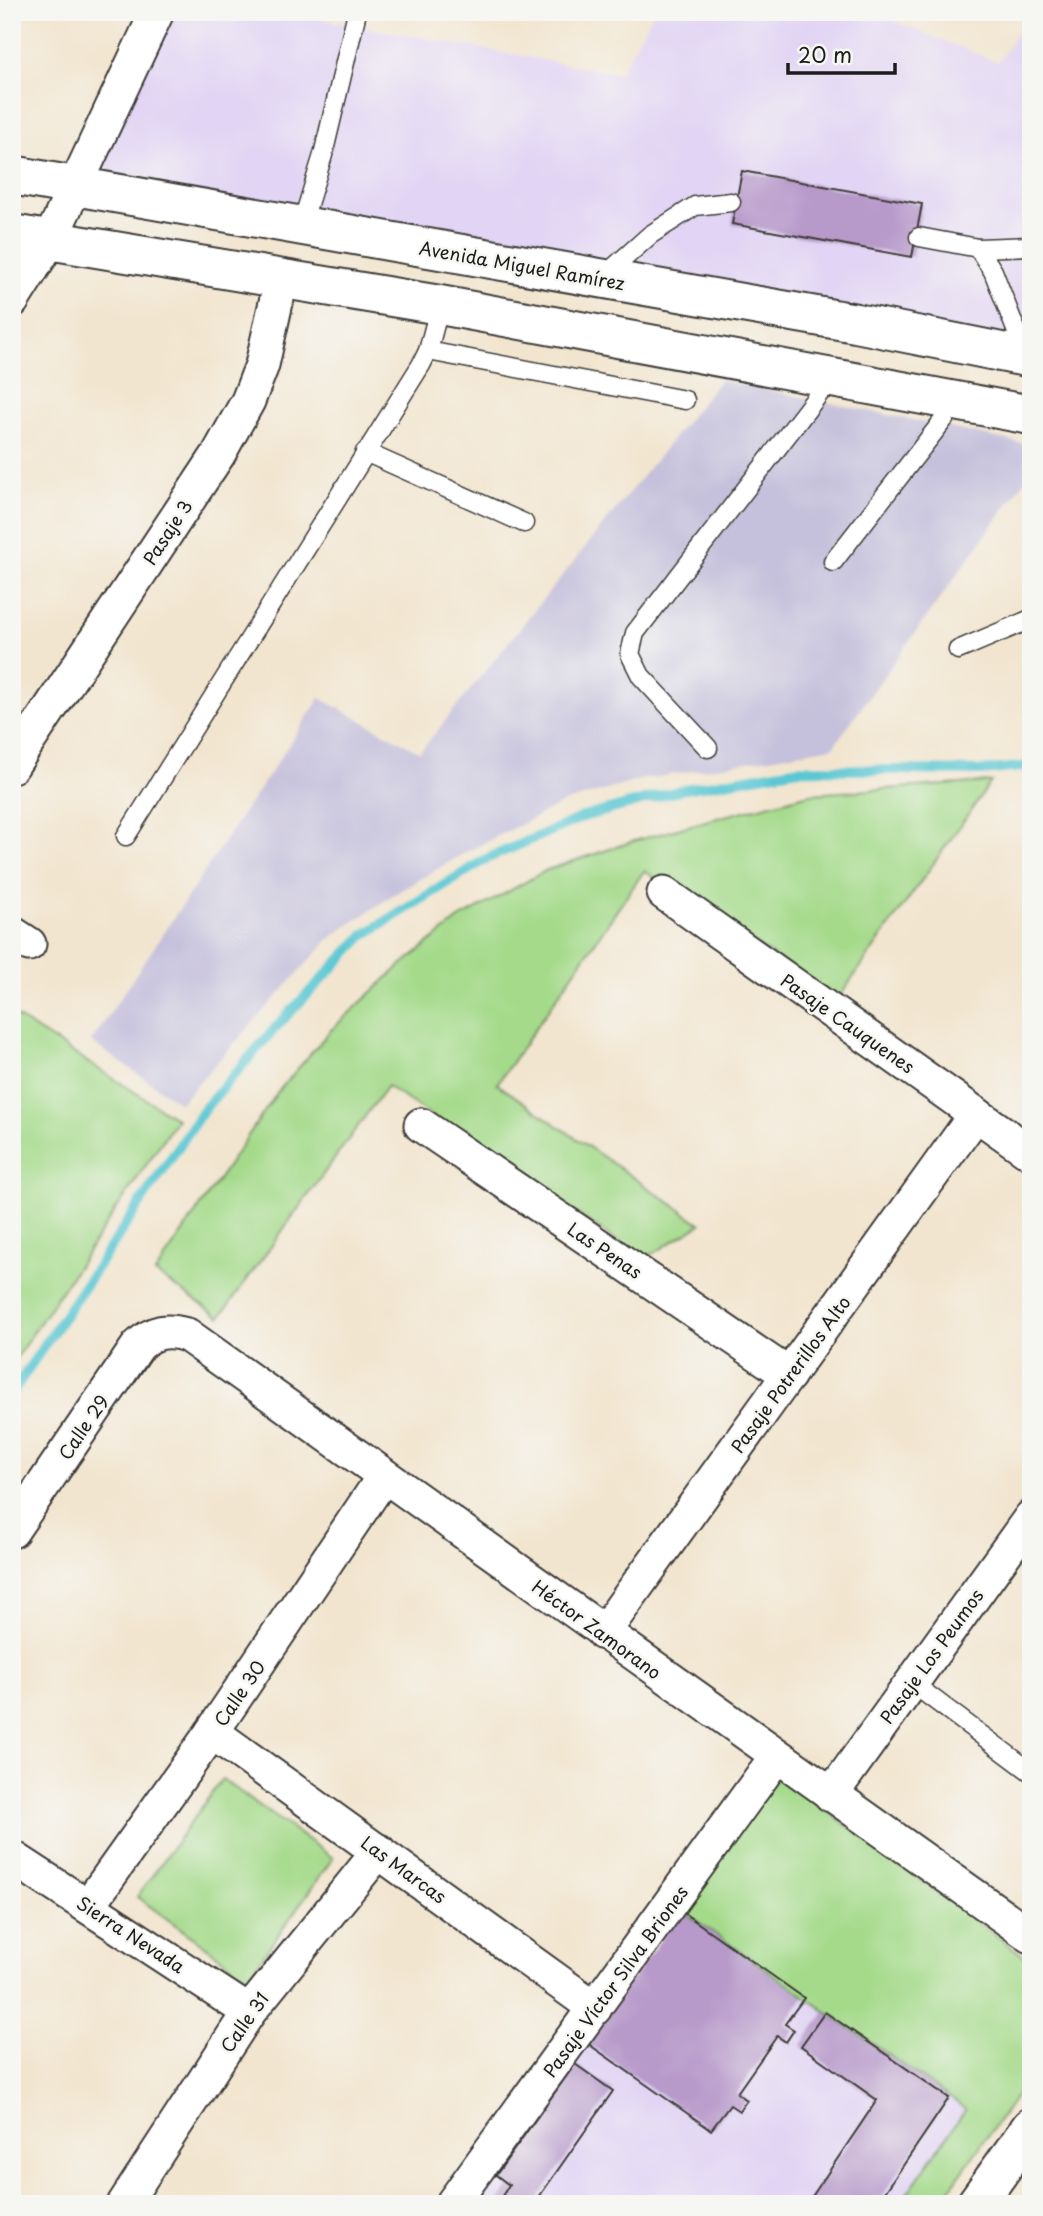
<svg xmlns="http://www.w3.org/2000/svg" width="1043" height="2216" font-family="'Playpen Sans',sans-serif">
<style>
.built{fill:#e1d4f4}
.industrial{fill:#c5c0db}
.green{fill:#a5da8b;stroke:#607b54;stroke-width:2}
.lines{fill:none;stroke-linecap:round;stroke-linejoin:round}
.stream{stroke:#5bc7d3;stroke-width:10}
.building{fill:#b79aca}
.lane-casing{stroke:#3c3a37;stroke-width:21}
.street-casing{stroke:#3c3a37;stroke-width:37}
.secondary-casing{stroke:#3c3a37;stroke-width:42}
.lane{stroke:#fff;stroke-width:18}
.street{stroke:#fff;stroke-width:33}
.secondary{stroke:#fff;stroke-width:38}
.labels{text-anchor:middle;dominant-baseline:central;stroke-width:5;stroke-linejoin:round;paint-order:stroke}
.street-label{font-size:18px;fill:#1c1c1c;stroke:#f6f6f2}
</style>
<rect width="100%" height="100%" fill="#f6f6f2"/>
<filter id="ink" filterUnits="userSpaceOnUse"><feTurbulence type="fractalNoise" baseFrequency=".0143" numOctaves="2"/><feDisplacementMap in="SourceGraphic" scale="14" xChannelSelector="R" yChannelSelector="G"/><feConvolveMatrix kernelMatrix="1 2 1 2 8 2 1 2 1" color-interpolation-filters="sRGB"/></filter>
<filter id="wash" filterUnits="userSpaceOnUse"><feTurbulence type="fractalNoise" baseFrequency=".00686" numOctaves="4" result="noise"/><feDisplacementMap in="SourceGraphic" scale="28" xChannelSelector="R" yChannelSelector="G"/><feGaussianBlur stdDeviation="1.57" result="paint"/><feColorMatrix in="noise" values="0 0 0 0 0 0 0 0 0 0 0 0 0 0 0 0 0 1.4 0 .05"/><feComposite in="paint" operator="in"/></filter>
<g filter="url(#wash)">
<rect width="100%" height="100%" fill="#f2e5cf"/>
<!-- built -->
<g class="built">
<polygon points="160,12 283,12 619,74 654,12 869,12 998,62 1031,12 1031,355 81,184"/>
<polygon points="681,1910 966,2109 900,2204 474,2204"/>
</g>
<!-- industrial -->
<polygon class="industrial" points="720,380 1031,445 1031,472 833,747 640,780 563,803 468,851 393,895 330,938 180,1103 91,1042 320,698 420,752"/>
<!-- green -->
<g class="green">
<polygon points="991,782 838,999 644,871 497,1084 701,1224 644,1259 387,1086 220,1317 155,1273 277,1093 329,1032 398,968 459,919 547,870 634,841 717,818 810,794"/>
<polygon points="12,1014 177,1119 12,1364"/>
<polygon points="776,1773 1031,1961 1031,2075 939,2204 900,2204 966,2109 681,1910"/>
<polygon points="222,1779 333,1858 248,1977 137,1897"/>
</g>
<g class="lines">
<!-- stream -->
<polyline class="stream" points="12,1393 204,1109 277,1026 364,935 486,859 583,817 685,789 799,769 982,771 1031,766"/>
</g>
<g id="blocks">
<!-- building -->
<g class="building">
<polygon points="742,171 922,204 912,257 732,224"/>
<polygon points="681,1911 804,1998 785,2024 794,2030 786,2042 777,2036 737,2093 747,2100 739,2111 730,2105 711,2130 587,2043"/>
<polygon points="825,2012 949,2098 877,2204 807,2204 877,2100 801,2046"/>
<polygon points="575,2064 613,2091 539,2197 549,2204 497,2204 509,2185 496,2175"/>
</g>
</g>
</g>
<g filter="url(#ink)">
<use href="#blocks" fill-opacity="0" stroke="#3c3a37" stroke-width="2"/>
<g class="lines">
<defs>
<g id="lane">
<polyline points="301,227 323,155 357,12"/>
<polyline points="919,237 978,248 1031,246"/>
<polyline points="978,248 993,271 1027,358"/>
<polyline points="602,278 650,235 695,206 731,202"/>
<polyline points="440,305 428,351 685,400"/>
<polyline points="365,452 524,523"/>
<polyline points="833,562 945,418 952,400"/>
<polyline points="958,650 1031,619"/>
<polyline points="708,748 641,676 630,654 635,633 832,377"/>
<polyline points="126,836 421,365 428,351"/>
<polyline points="912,1683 1031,1772"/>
</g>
<g id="street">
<polyline points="12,301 49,242 157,12"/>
<polyline points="12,766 218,455 248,401 262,365 281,280"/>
<polyline points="664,893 1031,1153"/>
<polyline points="12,933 29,944"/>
<polyline points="421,1125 789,1375"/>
<path d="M12 1531 138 1346C153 1331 167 1329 187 1335L1031 1936"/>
<polyline points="603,1633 976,1114"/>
<polyline points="212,1732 595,2008"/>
<polyline points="831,1795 1031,1517"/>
<polyline points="12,1857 249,2012"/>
<polyline points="88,1906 212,1732 384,1476"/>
<polyline points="124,2204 249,2012 379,1851"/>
<polyline points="452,2204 776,1757"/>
</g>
<g id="secondary">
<polyline points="12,175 856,323 1031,358"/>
<polyline points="12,234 440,305 1031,415"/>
<polyline points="976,2204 1031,2127"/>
</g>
</defs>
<!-- lane casing -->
<use href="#lane" class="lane-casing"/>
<!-- street casing -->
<use href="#street" class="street-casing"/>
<!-- secondary casing -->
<use href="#secondary" class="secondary-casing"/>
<!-- lane -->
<use href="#lane" class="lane"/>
<!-- street -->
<use href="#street" class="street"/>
<!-- secondary -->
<use href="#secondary" class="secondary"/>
</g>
</g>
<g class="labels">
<!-- street labels -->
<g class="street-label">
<text transform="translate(522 265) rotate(10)">Avenida Miguel Ramírez</text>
<text transform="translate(167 532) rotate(-57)">Pasaje 3</text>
<text transform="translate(848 1023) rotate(35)">Pasaje Cauquenes</text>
<text transform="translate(605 1250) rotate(34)">Las Penas</text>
<text transform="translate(790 1374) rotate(-54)">Pasaje Potrerillos Alto</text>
<text transform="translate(83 1427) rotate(-56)">Calle 29</text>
<text transform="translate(597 1629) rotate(36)">Héctor Zamorano</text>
<text transform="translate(931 1656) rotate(-54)">Pasaje Los Peumos</text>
<text transform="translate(239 1693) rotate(-56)">Calle 30</text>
<text transform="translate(404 1869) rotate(36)">Las Marcas</text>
<text transform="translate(131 1934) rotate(33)">Sierra Nevada</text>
<text transform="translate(615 1981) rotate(-54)">Pasaje Víctor Silva Briones</text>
<text transform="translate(244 2022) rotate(-55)">Calle 31</text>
</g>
</g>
<!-- margin -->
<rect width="1043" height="2216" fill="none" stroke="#f6f6f2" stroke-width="42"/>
<!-- scale -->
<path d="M788 63v10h107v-10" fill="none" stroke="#1c1c1c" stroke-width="3.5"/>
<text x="798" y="63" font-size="21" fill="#1c1c1c" stroke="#f6f6f2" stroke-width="5" paint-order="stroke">20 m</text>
</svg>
